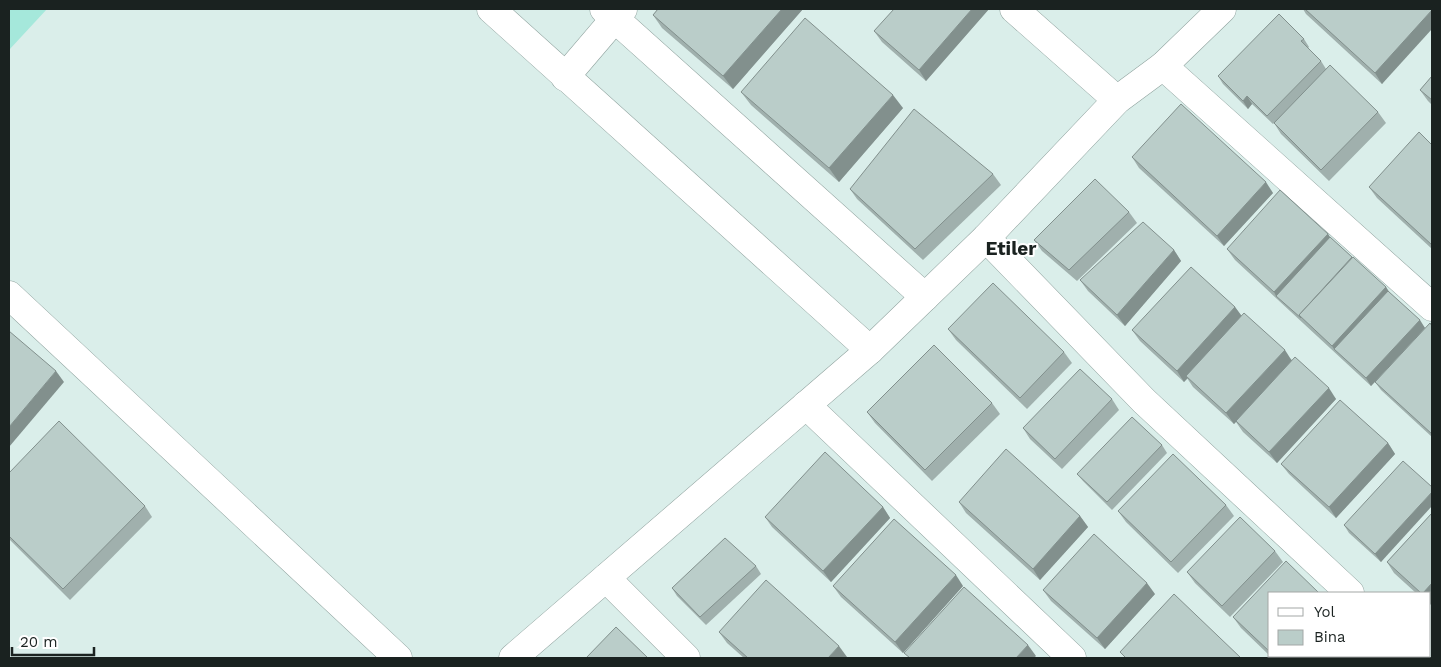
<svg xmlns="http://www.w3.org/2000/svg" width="1441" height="667" font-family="'Work Sans',sans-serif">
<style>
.green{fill:#a5e8db}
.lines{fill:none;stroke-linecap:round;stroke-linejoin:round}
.minor-casing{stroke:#90a39f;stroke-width:29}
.minor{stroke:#fff;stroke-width:28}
.wall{fill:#a0b0ad}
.shaded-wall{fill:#82908d}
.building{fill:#bacdc9;stroke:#82908d}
.labels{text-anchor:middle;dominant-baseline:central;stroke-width:4;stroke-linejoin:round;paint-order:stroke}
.district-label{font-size:19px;font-weight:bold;fill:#1a2220;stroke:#fff}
</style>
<rect width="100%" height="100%" fill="#daeeea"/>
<!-- green -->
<polygon class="green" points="9,9 47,9 9,50"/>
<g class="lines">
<defs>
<g id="minor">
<polyline points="491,9 870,350"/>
<polyline points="604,9 925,297"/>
<polyline points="1014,9 1117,100"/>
<polyline points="1163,66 1432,307"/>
<polyline points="565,77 623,9"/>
<polyline points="986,238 1144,401 1350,593"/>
<polyline points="9,295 398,658"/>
<polyline points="806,405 1072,658"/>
<polyline points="606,578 686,658"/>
<polyline points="1407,656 1409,658"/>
<polyline points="513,658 870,350 986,238 1117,100 1163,66 1222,9"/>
</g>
</defs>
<!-- minor casing -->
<use href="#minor" class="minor-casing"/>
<!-- minor -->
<use href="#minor" class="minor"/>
</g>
<!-- wall -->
<g class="wall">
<polygon points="658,9 803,9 733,89 662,28 653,15"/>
<polygon points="989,9 926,81 882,42 874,31"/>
<polygon points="1303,9 1432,9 1382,84 1306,14"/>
<polygon points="1304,39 1309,47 1308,48 1321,61 1326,69 1378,112 1386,123 1329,181 1281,134 1274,123 1273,124 1252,104 1248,109 1223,84 1218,76"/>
<polygon points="1432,76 1432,105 1428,101 1420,90"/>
<polygon points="741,92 903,108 839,182 751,105"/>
<polygon points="1432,145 1432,249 1377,198 1369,187"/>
<polygon points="1132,157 1273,193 1224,246 1139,168"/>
<polygon points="993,174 1001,185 923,260 857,199 850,189"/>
<polygon points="1129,212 1137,223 1077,281 1042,251 1034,240"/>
<polygon points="1328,234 1330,237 1386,287 1388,291 1425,328 1371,386 1235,260 1227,249"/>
<polygon points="1174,250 1181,261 1125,326 1088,291 1080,280"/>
<polygon points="1235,307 1241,315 1336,399 1277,463 1243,432 1236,422 1234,424 1193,387 1187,378 1184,382 1140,341 1132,330"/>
<polygon points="1432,326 1432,437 1381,390 1375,382"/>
<polygon points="948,329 1064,352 1072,363 1027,409 956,340"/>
<polygon points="1112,399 1119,410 1062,469 1030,439 1023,428"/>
<polygon points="992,403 1000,414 932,481 875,423 867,412"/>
<polygon points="1388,443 1395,454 1336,518 1289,474 1281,464"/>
<polygon points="1162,445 1167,453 1112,510 1083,481 1077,474"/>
<polygon points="9,473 145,506 152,517 70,600 9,539"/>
<polygon points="1432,487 1381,562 1349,533 1344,525"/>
<polygon points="959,502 1080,516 1088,527 1040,580 966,513"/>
<polygon points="1226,505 1234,516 1178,573 1126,522 1118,511"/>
<polygon points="883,507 890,518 831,582 772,527 765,517"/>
<polygon points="1432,513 1432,602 1430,605 1430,593 1416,593 1394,573 1387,562"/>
<polygon points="1275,551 1283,562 1230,617 1195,583 1187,572"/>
<polygon points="756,566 761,574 706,625 677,596 672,588"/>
<polygon points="833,586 963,586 903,653 841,597"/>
<polygon points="1043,590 1155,594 1105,649 1051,601"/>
<polygon points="1270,593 1270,656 1241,628 1233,617"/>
<polygon points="719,632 847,657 845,658 744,658 727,643"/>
<polygon points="1270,656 1288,656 1285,658 1272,658"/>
</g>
<!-- shaded-wall -->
<g class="shaded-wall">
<polygon points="782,9 803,9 733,89 723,76"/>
<polygon points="972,9 989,9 926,81 919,70"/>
<polygon points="1432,10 1432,29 1382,84 1375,73"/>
<polygon points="893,95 903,108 839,182 829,168"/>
<polygon points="1247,96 1252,104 1248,109 1243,101"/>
<polygon points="1266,182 1273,193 1224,246 1217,236"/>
<polygon points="1328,234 1335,245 1276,296 1274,292"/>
<polygon points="1174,250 1181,261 1125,326 1117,315"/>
<polygon points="1386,287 1393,298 1334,349 1332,346"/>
<polygon points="1235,307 1243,318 1186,376 1188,378 1184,382 1177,371"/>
<polygon points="1420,320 1425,328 1371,386 1366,378"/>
<polygon points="1285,350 1292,361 1234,424 1226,413"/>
<polygon points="56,371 64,382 9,447 9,427"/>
<polygon points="1329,388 1336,399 1277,463 1269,452"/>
<polygon points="1388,443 1395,454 1336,518 1329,507"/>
<polygon points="1432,492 1432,506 1381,562 1375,554"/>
<polygon points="883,507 890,518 831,582 823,571"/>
<polygon points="1080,516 1088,527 1040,580 1033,569"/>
<polygon points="956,575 963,586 903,653 895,642"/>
<polygon points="1147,583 1155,594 1105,649 1097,638"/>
<polygon points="1432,583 1432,602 1430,605 1430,593 1423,593"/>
<polygon points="1028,645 1036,656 1034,658 1016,658"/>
<polygon points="839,646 847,657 845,658 828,658"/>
</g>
<!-- building -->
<g class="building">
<polygon points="658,9 782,9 723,76 653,15"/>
<polygon points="894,9 972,9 919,70 874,31"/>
<polygon points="1305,9 1432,9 1432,10 1375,73"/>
<polygon points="1279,14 1304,39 1301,41 1321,61 1267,116 1247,96 1243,101 1218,76"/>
<polygon points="805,18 893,95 829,168 741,92"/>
<polygon points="1330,65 1378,112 1321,170 1274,123"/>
<polygon points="1432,76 1432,100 1420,90"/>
<polygon points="1181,104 1266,182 1217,236 1132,157"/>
<polygon points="914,109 993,174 915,249 850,189"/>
<polygon points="1419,132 1432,145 1432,245 1369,187"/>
<polygon points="1095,179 1129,212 1069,270 1034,240"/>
<polygon points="1280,190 1328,234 1274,292 1227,249"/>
<polygon points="1143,222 1174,250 1117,315 1080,280"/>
<polygon points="1330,237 1352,257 1299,315 1301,318 1276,296"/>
<polygon points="1353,257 1386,287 1332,346 1299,315"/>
<polygon points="1191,267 1235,307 1177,371 1132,330"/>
<polygon points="993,283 1064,352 1020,398 948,329"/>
<polygon points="1388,291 1420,320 1366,378 1334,349"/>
<polygon points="1244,313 1285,350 1226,413 1186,376"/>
<polygon points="1430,323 1432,326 1432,434 1375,382"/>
<polygon points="9,331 56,371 9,427"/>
<polygon points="934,345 992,403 925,470 867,412"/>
<polygon points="1295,357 1329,388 1269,452 1236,421"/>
<polygon points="1080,369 1112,399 1055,459 1023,428"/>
<polygon points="1340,400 1388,443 1329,507 1281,464"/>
<polygon points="1132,417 1162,445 1107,502 1077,474"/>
<polygon points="59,421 145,506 63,589 9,536 9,473"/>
<polygon points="1006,449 1080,516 1033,569 959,502"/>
<polygon points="825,452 883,507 823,571 765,517"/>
<polygon points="1173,454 1226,505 1171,562 1118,511"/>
<polygon points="1403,461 1432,487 1432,492 1375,554 1344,525"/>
<polygon points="1432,513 1432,583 1423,593 1421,593 1387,562"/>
<polygon points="1240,517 1275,551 1222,606 1187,572"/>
<polygon points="894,519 956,575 895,642 833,586"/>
<polygon points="1094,534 1147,583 1097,638 1043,590"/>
<polygon points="725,538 756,566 700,617 672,588"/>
<polygon points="1286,561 1319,593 1270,593 1270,652 1233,617"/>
<polygon points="766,580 839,646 828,658 748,658 719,632"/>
<polygon points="964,587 1028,645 1016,658 910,658 904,653"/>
<polygon points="1174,594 1241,658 1126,658 1120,652"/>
<polygon points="616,627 648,658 586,658"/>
</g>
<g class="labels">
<!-- district labels -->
<g class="district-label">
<text x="1011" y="248">Etiler</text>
</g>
</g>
<!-- border -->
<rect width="1441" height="667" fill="none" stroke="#1a2220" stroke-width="20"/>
<!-- legend -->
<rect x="1268" y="592" width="162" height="65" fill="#ffffff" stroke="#a3a7a6"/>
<rect x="1278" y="608" width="25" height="8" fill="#ffffff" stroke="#a3a7a6"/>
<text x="1314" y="617" font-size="15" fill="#1a2220">Yol</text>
<rect x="1278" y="630" width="25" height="15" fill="#bacdc9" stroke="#a3a7a6"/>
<text x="1314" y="642" font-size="15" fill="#1a2220">Bina</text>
<!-- scale -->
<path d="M12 647v8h82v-8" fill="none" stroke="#1a2220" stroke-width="2.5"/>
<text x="20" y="647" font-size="15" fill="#1a2220" stroke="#ffffff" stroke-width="4" paint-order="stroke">20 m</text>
</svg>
